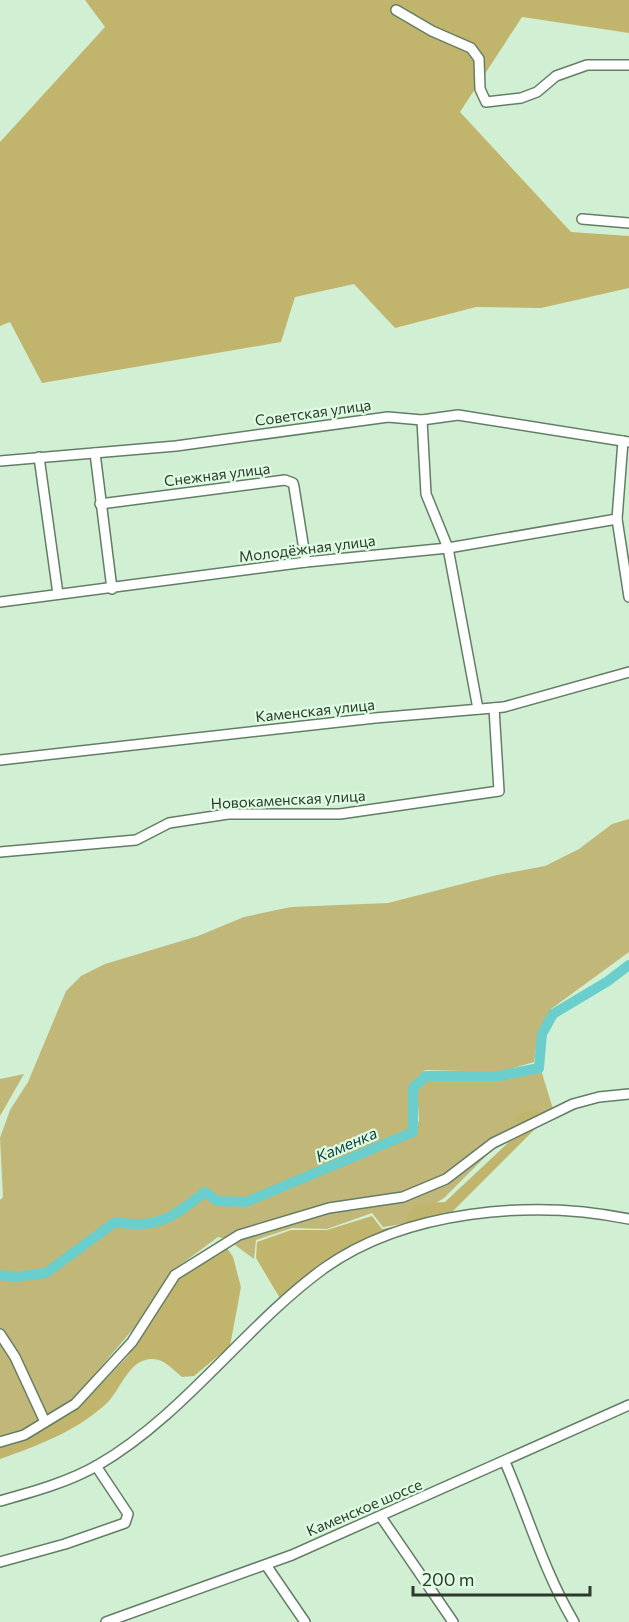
<svg xmlns="http://www.w3.org/2000/svg" width="629" height="1622" font-family="Commissioner,sans-serif">
<style>
.green{fill:#c1b779}
.forest{fill:#c1b56d}
.lines{fill:none;stroke-linecap:round;stroke-linejoin:round}
.river{stroke:#69cecc;stroke-width:10}
.minor-casing{stroke:#637e66;stroke-width:12}
.minor{stroke:#fff;stroke-width:9}
.labels{text-anchor:middle;dominant-baseline:central;stroke-width:4.5;stroke-linejoin:round;paint-order:stroke}
.street-label{font-size:15px;fill:#2d392e;stroke:#defce1}
.water-label{font-size:16px;font-style:italic;fill:#114040;stroke:#defce1}
</style>
<rect width="100%" height="100%" fill="#d1efd3"/>
<!-- green -->
<g class="green">
<path d="M629 819V952L551 1009 538 1034 534 1062 499 1072 425 1070 409 1087 410 1130 246 1199 219 1197 204 1189C170 1216 160 1228 114 1219L46 1271 14 1275 0 1273V1200L3 1197 0 1138 10 1110 28 1082 66 991 81 976 105 964 198 936 244 917 291 907 388 903 497 875 545 866 579 849 612 824Z"/>
<path d="M541 1070 554 1112 514 1128 444 1198 403 1224 383 1227 372 1213 327 1229 292 1228 256 1240 254 1259 227 1239 218 1237 176 1268 145 1315 65 1409 0 1446V1277H47L68 1258 115 1225C160 1232 170 1222 204 1196L216 1204 245 1205 414 1135 419 1120 417 1090 428 1079H502Z"/>
<polygon points="24,1074 0,1116 0,1079"/>
</g>
<!-- forest -->
<g class="forest">
<polygon points="85,0 629,0 629,33 522,17 460,112 571,232 629,236 629,288 541,308 476,307 395,328 354,284 295,297 281,342 42,383 10,322 0,326 0,142 105,27"/>
<polygon points="533,1110 540,1111 542,1117 535,1129 450,1214 363,1240 318,1270 281,1300 256,1258 257,1242 291,1230 327,1230 372,1216 382,1229 404,1225 414,1204 445,1202 524,1128 514,1116"/>
<path d="M221 1239 233 1257 241 1287 230 1346 194 1376 182 1377C172 1369 164 1358 151 1359 128 1360 121 1390 106 1404 75 1432 39 1445 0 1459V1447L29 1438 75 1411 128 1356 180 1271Z"/>
</g>
<g class="lines">
<!-- river -->
<path class="river" d="M0 1275 14 1277 46 1273 115 1222C159 1229 171 1218 205 1192L217 1201 246 1202 413 1132V1088L426 1076H499L539 1068 542 1034 553 1014 608 981 629 965"/>
<defs>
<g id="minor">
<polyline points="396,10 432,31 471,48 479,59 480,89 486,102 521,98 537,92 556,76 587,65 629,65"/>
<polyline points="582,219 629,223"/>
<polyline points="422,420 426,494 448,548 478,709"/>
<polyline points="623,441 617,519 629,597"/>
<polyline points="95,453 112,589"/>
<polyline points="39,457 58,594"/>
<polyline points="0,461 176,446 388,417 422,420 458,415 629,442"/>
<polyline points="100,504 285,480 293,483 294,487 306,562"/>
<polyline points="0,602 306,562 448,548 617,519"/>
<polyline points="0,760 375,718 504,707 629,672"/>
<polyline points="0,852 136,840 169,823 228,814 340,814 499,791 494,708"/>
<polyline points="0,1334 15,1357 45,1422"/>
<polyline points="0,1442 24,1435 75,1404 132,1342 175,1275 239,1235 329,1208 403,1197 446,1179 493,1143 573,1104 599,1097 629,1094"/>
<path d="M505 1462C528 1515 544 1572 574 1622"/>
<path d="M0 1501C32 1492 69 1482 98 1465 183 1416 245 1326 323 1269 405 1210 533 1199 629 1219"/>
<polyline points="381,1517 453,1622"/>
<polyline points="0,1562 65,1544 125,1523 128,1514 96,1466"/>
<polyline points="266,1565 305,1622"/>
<polyline points="106,1622 292,1555 629,1405"/>
</g>
</defs>
<!-- minor casing -->
<use href="#minor" class="minor-casing"/>
<!-- minor -->
<use href="#minor" class="minor"/>
</g>
<g class="labels">
<!-- street labels -->
<g class="street-label">
<text transform="translate(313 412) rotate(-8)">Советская улица</text>
<text transform="translate(217 474) rotate(-7)">Снежная улица</text>
<text transform="translate(307 548) rotate(-7)">Молодёжная улица</text>
<text transform="translate(315 710) rotate(-6)">Каменская улица</text>
<text transform="translate(288 799) rotate(-3)">Новокаменская улица</text>
<text transform="translate(364 1507) rotate(-23)">Каменское шоссе</text>
</g>
<!-- water labels -->
<g class="water-label">
<text transform="translate(346 1144) rotate(-23)">Каменка</text>
</g>
</g>
<!-- scale -->
<path d="M413 1586v9h177v-9" fill="none" stroke="#2d392e" stroke-width="3"/>
<text x="422" y="1586" font-size="18" fill="#2d392e" stroke="#defce1" stroke-width="4.5" paint-order="stroke">200 m</text>
</svg>
